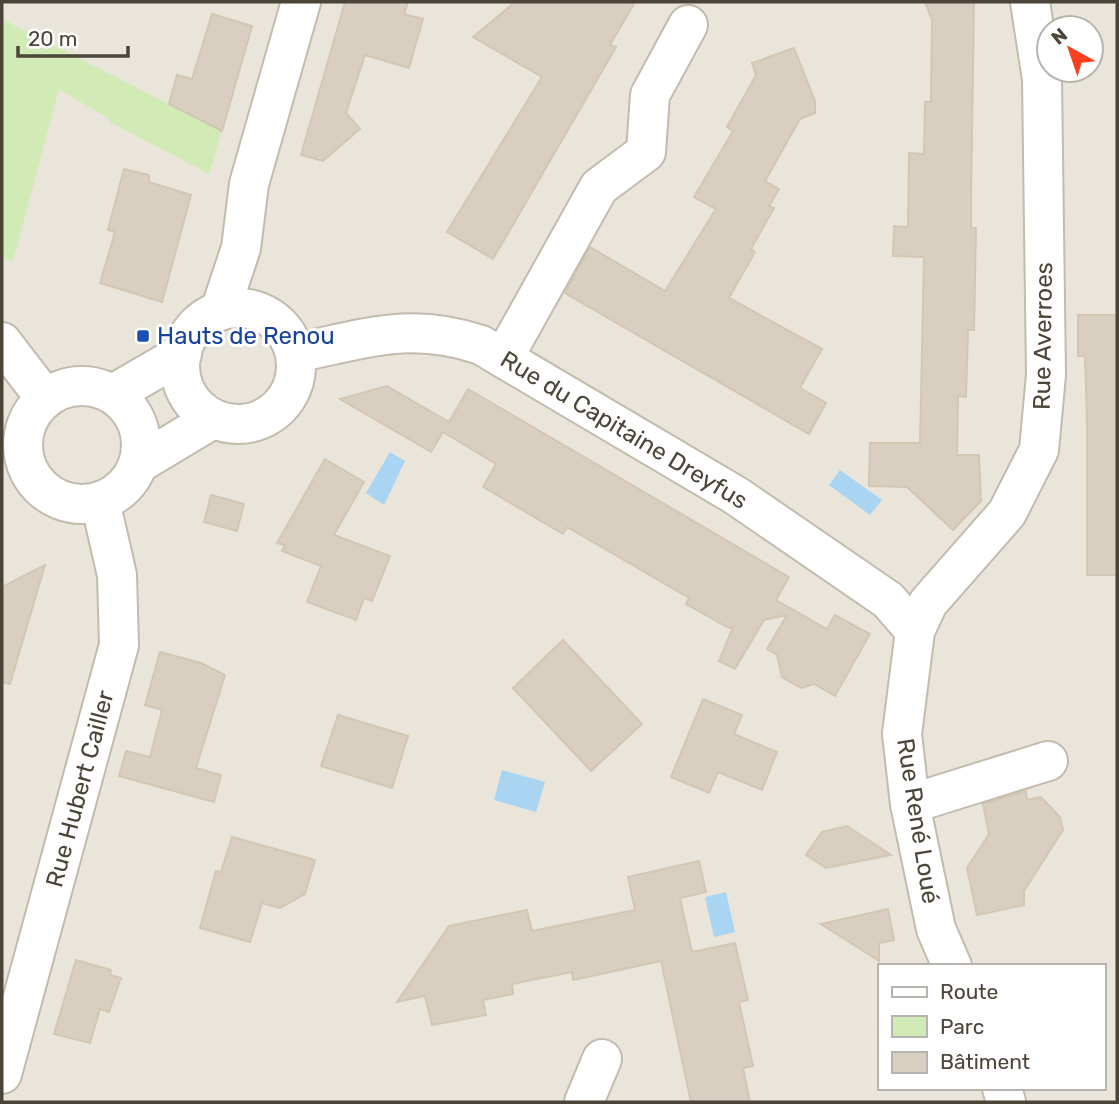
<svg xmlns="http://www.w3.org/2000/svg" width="1119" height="1104" font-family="Rubik,sans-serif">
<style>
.residential{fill:#eae5da;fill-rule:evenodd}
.green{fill:#d2eab5}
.water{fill:#a9d4f2}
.building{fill:#d8cfc1;stroke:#d3c7b4;stroke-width:2}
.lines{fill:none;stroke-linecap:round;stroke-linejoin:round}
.minor-casing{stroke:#c2bbae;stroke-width:42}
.tertiary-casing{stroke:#c2bbae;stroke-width:42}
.minor{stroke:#fff;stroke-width:38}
.tertiary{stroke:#fff;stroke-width:38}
.transit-dot{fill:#1a4fb4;stroke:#fff;stroke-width:2.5}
.labels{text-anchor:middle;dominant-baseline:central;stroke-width:6;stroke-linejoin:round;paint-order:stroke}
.transit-label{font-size:24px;fill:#164399;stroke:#fff;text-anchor:start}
.street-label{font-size:24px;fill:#4b4439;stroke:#fff}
</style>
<rect width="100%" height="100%" fill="#f6f3ec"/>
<!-- residential -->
<path class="residential" d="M2 2H1117V1102H2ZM1049 28H1091V70H1049ZM879 966H1103V1088H879Z"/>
<!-- green -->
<polygon class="green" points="2,19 222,131 209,174 110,122 109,119 59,89 13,261 2,258"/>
<!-- water -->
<g class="water">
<polygon points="390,452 405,461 384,505 366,493"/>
<polygon points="840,470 882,500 870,515 829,485"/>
<polygon points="502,770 545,782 536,812 494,800"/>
<polygon points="726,892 735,932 714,937 705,897"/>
</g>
<!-- building -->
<g class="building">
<polygon points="345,2 408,2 404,14 423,19 409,68 365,55 346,113 360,129 323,161 301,155"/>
<polygon points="515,2 635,2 610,45 616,47 493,259 447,232 542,77 473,37"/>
<polygon points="925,2 974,2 971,198 971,228 976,228 974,330 968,330 966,397 958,396 957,455 979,455 981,501 953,530 907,487 869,486 870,443 920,443 924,257 893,256 894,226 908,227 909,153 924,154 925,102 931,102 932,20"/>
<polygon points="212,14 252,26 222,131 169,104 177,75 192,79"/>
<polygon points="794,48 815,101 815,113 800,119 765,181 779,189 769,206 774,208 751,249 755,252 729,298 822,349 800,388 826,403 809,434 565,293 590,247 665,291 716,209 694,197 733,131 727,127 756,75 752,63"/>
<polygon points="124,169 149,175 149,182 191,195 162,302 100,283 115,232 108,230"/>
<polygon points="1078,315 1117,315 1117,575 1087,575 1087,424 1085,356 1078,356"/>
<polygon points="387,386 449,422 468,389 789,577 776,600 827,629 835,615 870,634 835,696 814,684 801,688 782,677 777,655 767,649 787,615 764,620 735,669 719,661 733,627 729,628 686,604 689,598 567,527 563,534 483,487 496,464 443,432 431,452 340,399"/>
<polygon points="325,459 364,482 334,535 390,556 372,601 364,598 356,620 307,602 321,566 282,551 285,545 277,543"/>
<polygon points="211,495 244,504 237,531 204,522"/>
<polygon points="45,565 10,684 2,682 2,587"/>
<polygon points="563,640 642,724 591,771 513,688"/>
<polygon points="160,652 201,663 225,675 196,768 221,775 214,802 119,776 126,751 150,757 162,710 145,705"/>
<polygon points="703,699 742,715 734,734 777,752 762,790 718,772 709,793 671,777"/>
<polygon points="338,715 408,736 392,788 321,766"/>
<polygon points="1026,791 1027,800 1041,797 1060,817 1063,830 1024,891 1024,905 977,915 967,868 989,834 983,804"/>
<polygon points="847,826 891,855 826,868 806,855 822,832"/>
<polygon points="232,837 315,860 305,894 280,908 262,903 250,942 200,928 216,871 221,872"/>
<polygon points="699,861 706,892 680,898 692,952 735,943 748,1000 739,1002 753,1066 743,1068 750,1102 691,1102 661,961 573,980 572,972 512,984 513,994 483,1000 486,1015 432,1025 425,996 397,1002 449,926 527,910 532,931 635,910 628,877"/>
<polygon points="888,909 894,940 879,943 879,961 821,924"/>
<polygon points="76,960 111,970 110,975 121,978 109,1012 100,1009 90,1043 54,1034"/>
</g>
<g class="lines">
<defs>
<g id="minor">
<polyline points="2,342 45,398"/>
<path d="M295 353C365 339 410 321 481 345L735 495 888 600 915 631"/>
<polyline points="504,357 599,187 646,152 650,95 688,25"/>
<polyline points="910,804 1048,761"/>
<polyline points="952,966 936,929 910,804 902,734 915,631 928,603 1007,513 1039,450 1046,375 1042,79 1030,2"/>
<polyline points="1002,1088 1006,1102"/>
<polyline points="584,1102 602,1059"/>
</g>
<g id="tertiary">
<circle cx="238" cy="366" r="58"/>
<polyline points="220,311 241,248 249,184 301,2"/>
<circle cx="82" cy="445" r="59"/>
<polyline points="113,394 182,354"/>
<polyline points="138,464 213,419"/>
<polyline points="2,1074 119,645 117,575 100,501"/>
</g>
</defs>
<!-- minor casing -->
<use href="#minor" class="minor-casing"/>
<!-- tertiary casing -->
<use href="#tertiary" class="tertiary-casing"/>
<!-- minor -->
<use href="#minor" class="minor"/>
<!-- tertiary -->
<use href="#tertiary" class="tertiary"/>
</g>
<!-- markers -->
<rect class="transit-dot" x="136" y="329" width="14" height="14" rx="3.5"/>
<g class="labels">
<!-- transit labels -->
<g class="transit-label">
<text x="157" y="336">Hauts de Renou</text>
</g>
<!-- street labels -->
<g class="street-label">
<text transform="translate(1043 336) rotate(-89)">Rue Averroes</text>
<text transform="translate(624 430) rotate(31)">Rue du Capitaine Dreyfus</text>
<text transform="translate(80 789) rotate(-75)">Rue Hubert Cailler</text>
<text transform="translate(918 821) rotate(81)">Rue René Loué</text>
</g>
</g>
<!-- border -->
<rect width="1119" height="1104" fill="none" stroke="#4b4439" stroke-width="7"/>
<!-- legend -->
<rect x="878" y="964" width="228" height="126" fill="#ffffff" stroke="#b7b4b0" stroke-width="2"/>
<rect x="892" y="987" width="35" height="10" fill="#ffffff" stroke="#b7b4b0" stroke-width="2"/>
<text x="940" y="999" font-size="21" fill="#4b4439">Route</text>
<rect x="892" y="1016" width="35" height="21" fill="#d2eab5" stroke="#b7b4b0" stroke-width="2"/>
<text x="940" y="1034" font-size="21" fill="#4b4439">Parc</text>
<rect x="892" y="1052" width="35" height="21" fill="#d8cfc1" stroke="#b7b4b0" stroke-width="2"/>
<text x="940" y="1069" font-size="21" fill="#4b4439">Bâtiment</text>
<!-- north arrow -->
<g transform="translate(1070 49) rotate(320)"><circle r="33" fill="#ffffff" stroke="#b7b4b0" stroke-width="2"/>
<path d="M0-5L12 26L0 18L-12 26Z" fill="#fc3f1d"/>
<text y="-10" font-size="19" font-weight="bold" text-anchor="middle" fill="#4b4439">N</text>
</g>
<!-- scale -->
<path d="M18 46v10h110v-10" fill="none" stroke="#4b4439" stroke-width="3.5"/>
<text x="28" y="46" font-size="21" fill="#4b4439" stroke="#ffffff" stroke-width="5" paint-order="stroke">20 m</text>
</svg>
